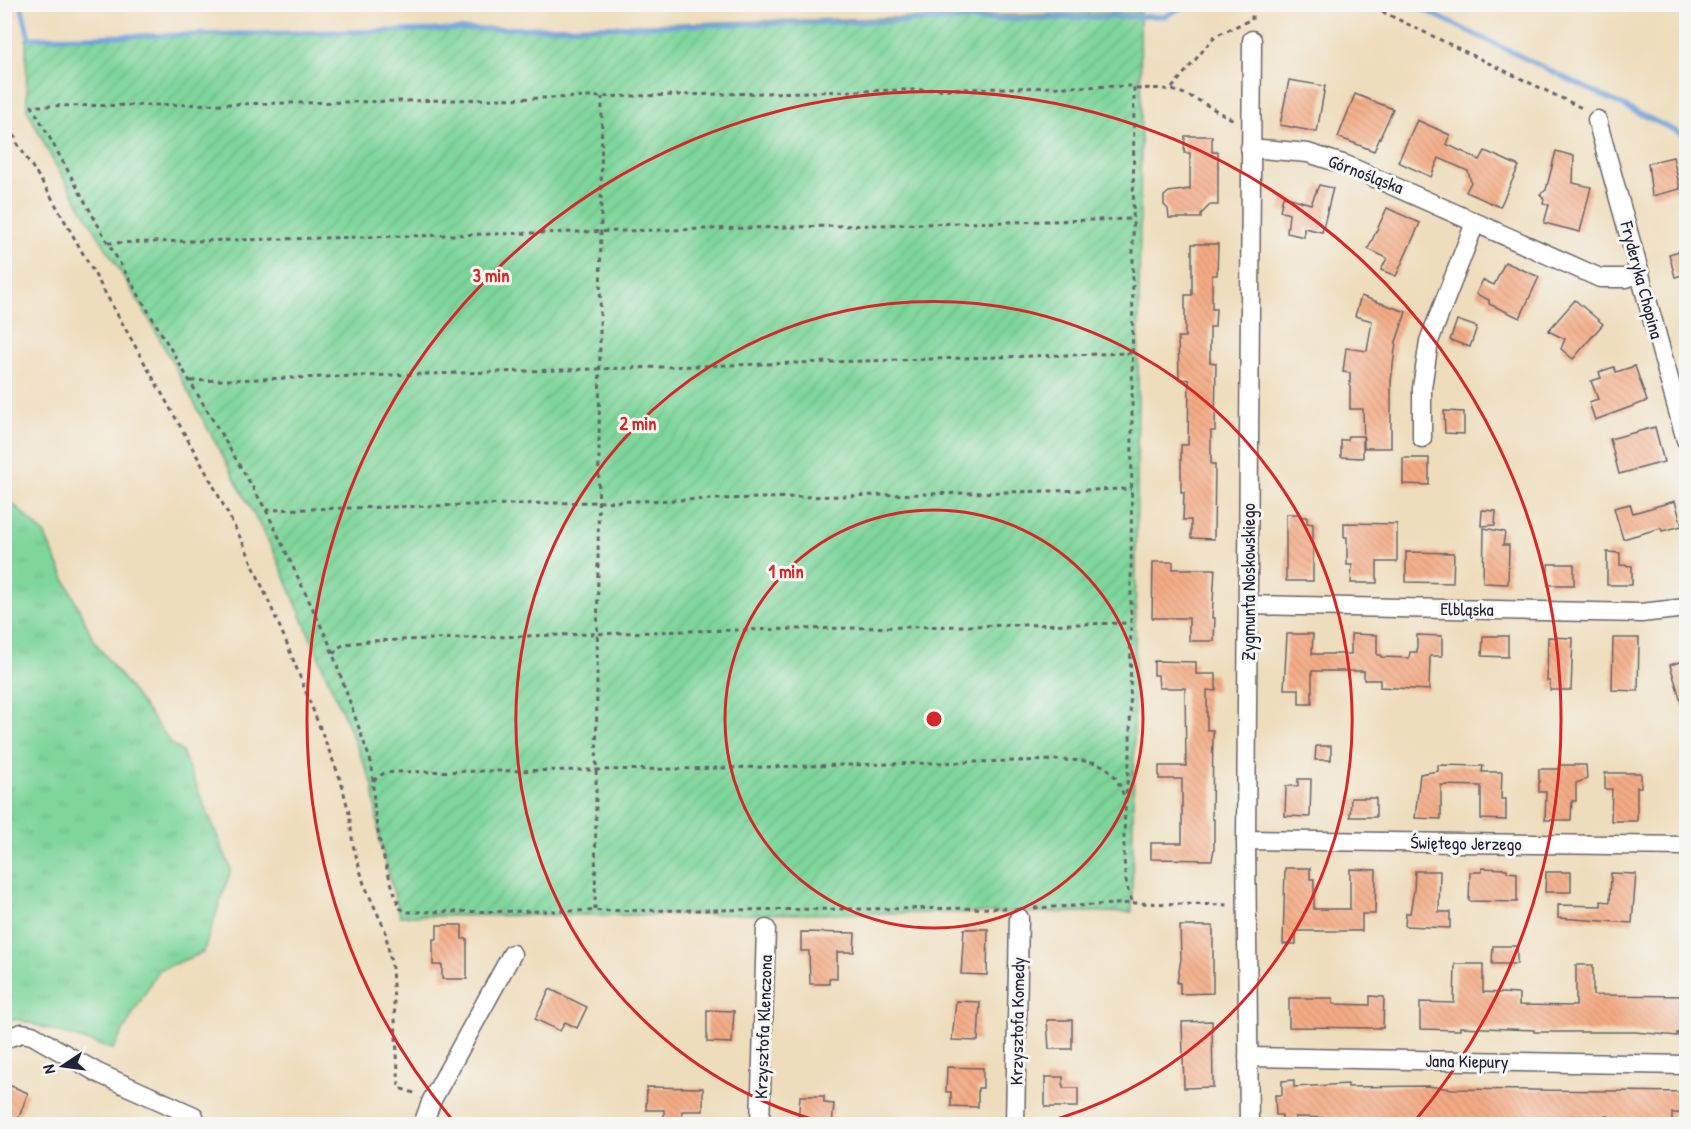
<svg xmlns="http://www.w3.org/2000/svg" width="1691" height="1129" font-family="'Patrick Hand',sans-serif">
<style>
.grass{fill:url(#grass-tufts);stroke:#507c6b;stroke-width:1.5}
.garden{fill:url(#garden-furrows);stroke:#507c6b;stroke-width:1.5}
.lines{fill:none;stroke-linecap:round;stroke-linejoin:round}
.stream{stroke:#6e9ed8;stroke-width:5}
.building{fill:url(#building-back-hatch)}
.street-casing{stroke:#696368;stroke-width:21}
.path{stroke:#696368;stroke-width:3;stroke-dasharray:4.5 4.5;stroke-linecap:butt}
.street{stroke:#fff;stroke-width:18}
.ring{fill:none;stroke:#d62828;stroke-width:3}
.labels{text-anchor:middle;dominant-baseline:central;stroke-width:6;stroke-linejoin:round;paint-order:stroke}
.street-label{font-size:18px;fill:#22223b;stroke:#f6f6f2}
.centre{fill:#d62828;stroke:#f6f6f2;stroke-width:3}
.ring-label{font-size:18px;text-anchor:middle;font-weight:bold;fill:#d62828;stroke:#f6f6f2;stroke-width:6;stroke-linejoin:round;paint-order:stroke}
</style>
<defs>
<pattern id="grass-tufts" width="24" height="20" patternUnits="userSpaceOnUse" patternTransform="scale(1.5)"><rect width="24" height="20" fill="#7ed69b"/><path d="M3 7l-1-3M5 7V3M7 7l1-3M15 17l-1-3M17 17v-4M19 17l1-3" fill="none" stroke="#6db786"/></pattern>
<pattern id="garden-furrows" width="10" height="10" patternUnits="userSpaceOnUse" patternTransform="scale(1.5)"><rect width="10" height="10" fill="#7ed69b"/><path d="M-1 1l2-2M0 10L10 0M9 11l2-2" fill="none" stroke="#6db786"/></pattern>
<pattern id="building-back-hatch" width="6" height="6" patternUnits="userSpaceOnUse" patternTransform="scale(1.5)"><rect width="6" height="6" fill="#f4ac85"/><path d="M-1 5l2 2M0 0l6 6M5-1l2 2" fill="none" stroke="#d19474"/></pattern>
</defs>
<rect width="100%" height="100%" fill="#f6f6f2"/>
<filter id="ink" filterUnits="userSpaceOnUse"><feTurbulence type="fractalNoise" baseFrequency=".0167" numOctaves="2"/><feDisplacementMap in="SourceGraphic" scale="12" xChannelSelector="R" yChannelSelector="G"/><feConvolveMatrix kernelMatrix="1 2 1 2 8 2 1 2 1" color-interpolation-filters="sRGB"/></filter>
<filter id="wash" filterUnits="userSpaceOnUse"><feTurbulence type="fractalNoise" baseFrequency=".008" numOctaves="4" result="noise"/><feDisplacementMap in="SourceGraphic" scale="24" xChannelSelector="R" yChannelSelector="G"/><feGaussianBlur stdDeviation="1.35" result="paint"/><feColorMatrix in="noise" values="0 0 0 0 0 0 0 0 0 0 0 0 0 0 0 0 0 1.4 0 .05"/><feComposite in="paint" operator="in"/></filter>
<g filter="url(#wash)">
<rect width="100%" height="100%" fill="#eeddbc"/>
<!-- grass -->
<polygon class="grass" points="4,495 44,534 94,641 172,744 182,752 231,869 203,953 158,970 113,1049 17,1019 5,1022"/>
<!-- garden -->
<polygon class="garden" points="1140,12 1141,129 1132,912 400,916 380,842 373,785 275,554 149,319 52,159 27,109 26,39"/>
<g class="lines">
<!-- stream -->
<g class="stream">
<polyline points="21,4 29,38 1165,16 1189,4"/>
<polyline points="1412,4 1686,136"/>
</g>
</g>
<g id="blocks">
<!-- building -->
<g class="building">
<polygon points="1289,80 1325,86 1317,132 1280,125"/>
<polygon points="1355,94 1393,109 1374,151 1338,137"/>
<polygon points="1417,120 1450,135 1446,144 1480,160 1485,151 1519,166 1500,207 1466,192 1471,182 1468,171 1439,158 1431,177 1398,162"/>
<polygon points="1185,136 1212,136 1212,152 1218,152 1218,205 1210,205 1201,214 1201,218 1169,218 1168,209 1164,205 1164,196 1169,192 1190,189 1190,153 1184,153"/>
<polygon points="1556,151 1574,156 1573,183 1591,187 1580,232 1544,223 1549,205 1543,204 1544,199 1540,194 1546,190"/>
<polygon points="1673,157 1680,189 1652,196 1648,163"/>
<polygon points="1319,185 1333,188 1322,232 1304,228 1304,237 1287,233 1289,214 1280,211 1283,196 1311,204"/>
<polygon points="1387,208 1420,223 1396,276 1381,270 1387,258 1368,249"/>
<polygon points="1192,244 1218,244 1217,275 1212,275 1212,309 1216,309 1215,327 1210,327 1210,362 1216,363 1215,431 1211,431 1211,464 1215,464 1214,539 1191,538 1191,520 1183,520 1184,492 1181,492 1181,445 1188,445 1189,380 1179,379 1178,337 1185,337 1185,295 1192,295"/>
<polygon points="1686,249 1686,274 1675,277 1669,254"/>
<polygon points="1505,262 1539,277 1520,318 1489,304 1489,300 1476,294 1483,280 1494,285"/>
<polygon points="1361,296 1406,312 1396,342 1391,381 1391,448 1364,448 1363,409 1350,409 1350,373 1343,372 1346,348 1367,351 1372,321 1355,316"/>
<polygon points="1575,300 1603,324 1573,359 1561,349 1565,339 1548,331"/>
<polygon points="1457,320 1477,327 1470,347 1450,340"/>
<polygon points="1635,366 1647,401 1595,420 1589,402 1598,399 1591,381 1601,378 1599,372 1614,367 1616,372"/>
<polygon points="1444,411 1464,412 1464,434 1445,433"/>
<polygon points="1655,427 1664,462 1619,474 1610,439"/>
<polygon points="1348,436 1363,436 1363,458 1341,457 1341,440 1348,440"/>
<polygon points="1403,458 1429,458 1429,485 1403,484"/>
<polygon points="1675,501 1682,526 1662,531 1661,528 1623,539 1614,508 1630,504 1633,513"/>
<polygon points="1482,510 1496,511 1495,525 1481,526"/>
<polygon points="1286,514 1300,514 1301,517 1307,517 1307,523 1313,524 1313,581 1286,581"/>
<polygon points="1344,523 1397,524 1397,562 1377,562 1377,583 1351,583 1352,565 1347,565 1347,537 1344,537"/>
<polygon points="1484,528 1505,532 1503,545 1509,545 1508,584 1483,583"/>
<polygon points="1406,552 1454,553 1453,583 1406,582"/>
<polygon points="1607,552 1620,553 1620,565 1632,566 1632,585 1607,585"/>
<polygon points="1153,562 1173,562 1173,569 1215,569 1212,618 1215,618 1214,641 1189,641 1189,618 1152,618"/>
<rect x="1548" y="564" width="26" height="21"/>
<polygon points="1287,634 1313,634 1312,654 1351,654 1351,634 1377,635 1377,655 1381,655 1381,657 1409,658 1410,652 1417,652 1417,635 1442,636 1442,656 1430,656 1429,690 1380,687 1380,680 1364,680 1364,671 1312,671 1312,704 1299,704 1299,689 1284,689"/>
<polygon points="1483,636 1508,636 1508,657 1482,656"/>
<polygon points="1548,637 1573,638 1571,690 1550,690 1550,681 1547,681"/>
<polygon points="1613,638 1639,638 1638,691 1612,690"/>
<polygon points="1154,661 1196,662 1196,674 1216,674 1216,691 1207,690 1207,730 1213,730 1212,819 1214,819 1214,849 1212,860 1151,859 1151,843 1182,843 1182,779 1159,779 1159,766 1186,766 1185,688 1159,688 1158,675 1154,675"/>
<polygon points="1683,661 1686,672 1686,707 1683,708 1670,665"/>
<polygon points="1316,746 1331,746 1331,760 1315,760"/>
<polygon points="1438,765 1483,766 1482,772 1502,772 1501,799 1506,799 1506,820 1481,819 1481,786 1441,785 1441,819 1415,818 1420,774 1438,771"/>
<polygon points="1559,765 1586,765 1587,779 1576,783 1576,801 1572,801 1571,820 1545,820 1546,792 1539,792 1539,769 1559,769"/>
<polygon points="1605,773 1641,773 1641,787 1637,787 1637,821 1611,821 1612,789 1605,789"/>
<polygon points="1298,779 1311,779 1310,817 1285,816 1286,786 1298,786"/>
<polygon points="1351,798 1376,798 1376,817 1350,817"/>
<polygon points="1285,868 1310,868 1310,879 1314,879 1314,909 1350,909 1350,869 1376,870 1375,914 1362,914 1362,931 1296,931 1296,944 1283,944"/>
<polygon points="1482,868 1507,869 1507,872 1517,873 1517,902 1469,901 1470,872 1482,872"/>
<polygon points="1415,871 1440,871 1439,912 1450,912 1450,928 1405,926 1406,913 1410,913 1414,890"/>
<polygon points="1546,872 1571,872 1571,892 1545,892"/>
<polygon points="1611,873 1636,874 1632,923 1558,918 1558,905 1601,906 1601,901 1610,902"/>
<polygon points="437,925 462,925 462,939 467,939 467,979 442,979 442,965 433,965 433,939 437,939"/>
<polygon points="1180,926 1213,926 1213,993 1180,994 1180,983 1177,983 1181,959"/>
<polygon points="964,929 988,929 987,975 961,974"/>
<polygon points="801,932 855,933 854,952 837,952 837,979 829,978 829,984 810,984 809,951 801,951"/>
<polygon points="1493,946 1517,946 1517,964 1492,964"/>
<polygon points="1455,964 1483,964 1483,992 1519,994 1519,1005 1576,1006 1576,965 1593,965 1593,995 1686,996 1686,1033 1677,1033 1677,1036 1635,1032 1534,1032 1534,1030 1460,1027 1460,1030 1420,1029 1420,1002 1454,1003"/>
<polygon points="550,989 587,1007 577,1028 565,1022 560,1031 535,1019"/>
<polygon points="1370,996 1384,997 1383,1028 1289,1027 1289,998 1333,998 1333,1004 1370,1005"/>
<polygon points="956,1001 980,1002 978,1041 952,1040"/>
<polygon points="707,1010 734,1011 732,1043 707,1042"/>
<polygon points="1047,1020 1072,1020 1072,1049 1049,1049"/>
<polygon points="1212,1021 1213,1087 1184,1088 1182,1022"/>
<polygon points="947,1067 983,1068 983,1088 978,1088 978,1107 951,1106 951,1092 946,1092"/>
<polygon points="1045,1077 1063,1077 1063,1088 1078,1088 1078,1107 1045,1107"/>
<polygon points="1294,1080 1294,1087 1348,1084 1348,1087 1427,1086 1453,1089 1686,1092 1686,1113 1672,1113 1672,1122 1609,1121 1609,1116 1570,1116 1570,1124 1295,1117 1296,1125 1282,1125 1282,1115 1276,1115 1275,1095 1282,1095 1282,1081"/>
<polygon points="4,1083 28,1093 16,1125 4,1125"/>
<polygon points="647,1087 703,1088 703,1111 682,1111 681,1125 664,1125 664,1110 646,1110"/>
<polygon points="800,1096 824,1096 824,1103 834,1104 832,1125 798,1125"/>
</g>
</g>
</g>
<g filter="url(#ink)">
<use href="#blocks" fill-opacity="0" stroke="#696368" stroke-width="1.5"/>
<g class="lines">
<defs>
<g id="street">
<polyline points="1597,120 1686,440"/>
<polyline points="1250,148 1308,153 1346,165 1600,278 1626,278 1640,273"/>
<polyline points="1422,438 1422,388 1429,341 1475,223"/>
<polyline points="1248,605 1641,613 1686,608"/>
<polyline points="1246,840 1686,846"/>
<polyline points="4,1039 22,1033 32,1035 98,1073 194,1116 191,1124"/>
<polyline points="1248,1057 1686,1065"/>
<polyline points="423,1124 432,1100 512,954"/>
<polyline points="760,1124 766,929"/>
<polyline points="1015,1124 1019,918"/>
<polyline points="1249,1124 1246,840 1252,40"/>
</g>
</defs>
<!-- street casing -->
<use href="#street" class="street-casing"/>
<!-- path -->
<g class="path">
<polyline points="1366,4 1584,109"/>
<polyline points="4,9 9,36 4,76"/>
<polyline points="1252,20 1252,4"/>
<polyline points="1172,88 1215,36 1252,19"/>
<path d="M1136 89C1185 85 1194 100 1234 120"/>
<polyline points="4,109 17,143 49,193 211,481 245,547 285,639 341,781 349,813 353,845 364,884 385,930 392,968 399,1088 417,1094"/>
<polyline points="108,243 1134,219"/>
<polyline points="191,381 1133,353"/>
<polyline points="266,510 1131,489"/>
<polyline points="334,654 336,649 345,644 370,641 684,631 1131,623"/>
<path d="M373 781 372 765 329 643 266 510 108 243 32 106C400 104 767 91 1134 86L1130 754C1127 783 1116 883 1134 903"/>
<path d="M1006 908 406 912 400 908C385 868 373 824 373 781L384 773 398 772 679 769 1057 760C1093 761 1112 758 1124 797"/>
<polyline points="1034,908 1134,903 1231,905"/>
<polyline points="595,910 602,97"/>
</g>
<!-- street -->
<use href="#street" class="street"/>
</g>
</g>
<!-- distance rings -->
<g class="ring">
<circle cx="934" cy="719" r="209"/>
<path d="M829 1124A418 418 0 1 1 1039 1124"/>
<path d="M454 1122A627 627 0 1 1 1414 1122"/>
</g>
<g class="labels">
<!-- street labels -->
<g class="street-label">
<text transform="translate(1366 174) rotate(21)">Górnośląska</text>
<text transform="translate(1642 280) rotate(75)">Fryderyka Chopina</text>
<text transform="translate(1248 582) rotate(-90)">Zygmunta Noskowskiego</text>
<text transform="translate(1467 609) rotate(1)">Elbląska</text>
<text transform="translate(1466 843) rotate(1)">Świętego Jerzego</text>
<text transform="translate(1017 1021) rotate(-89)">Krzysztofa Komedy</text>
<text transform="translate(763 1027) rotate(-88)">Krzysztofa Klenczona</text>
<text transform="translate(1467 1061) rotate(1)">Jana Kiepury</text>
</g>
</g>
<circle cx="934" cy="719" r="9" class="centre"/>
<g class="ring-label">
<text x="491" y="282">3 min</text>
<text x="638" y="430">2 min</text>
<text x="786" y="578">1 min</text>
</g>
<!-- margin -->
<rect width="1691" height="1129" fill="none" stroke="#f6f6f2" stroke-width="24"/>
<!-- north arrow -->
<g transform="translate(63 1066) rotate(257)" stroke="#f6f6f2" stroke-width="4.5" paint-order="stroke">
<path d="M0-4.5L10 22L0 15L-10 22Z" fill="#22223b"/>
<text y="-9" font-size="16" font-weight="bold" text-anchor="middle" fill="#22223b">N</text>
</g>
</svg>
